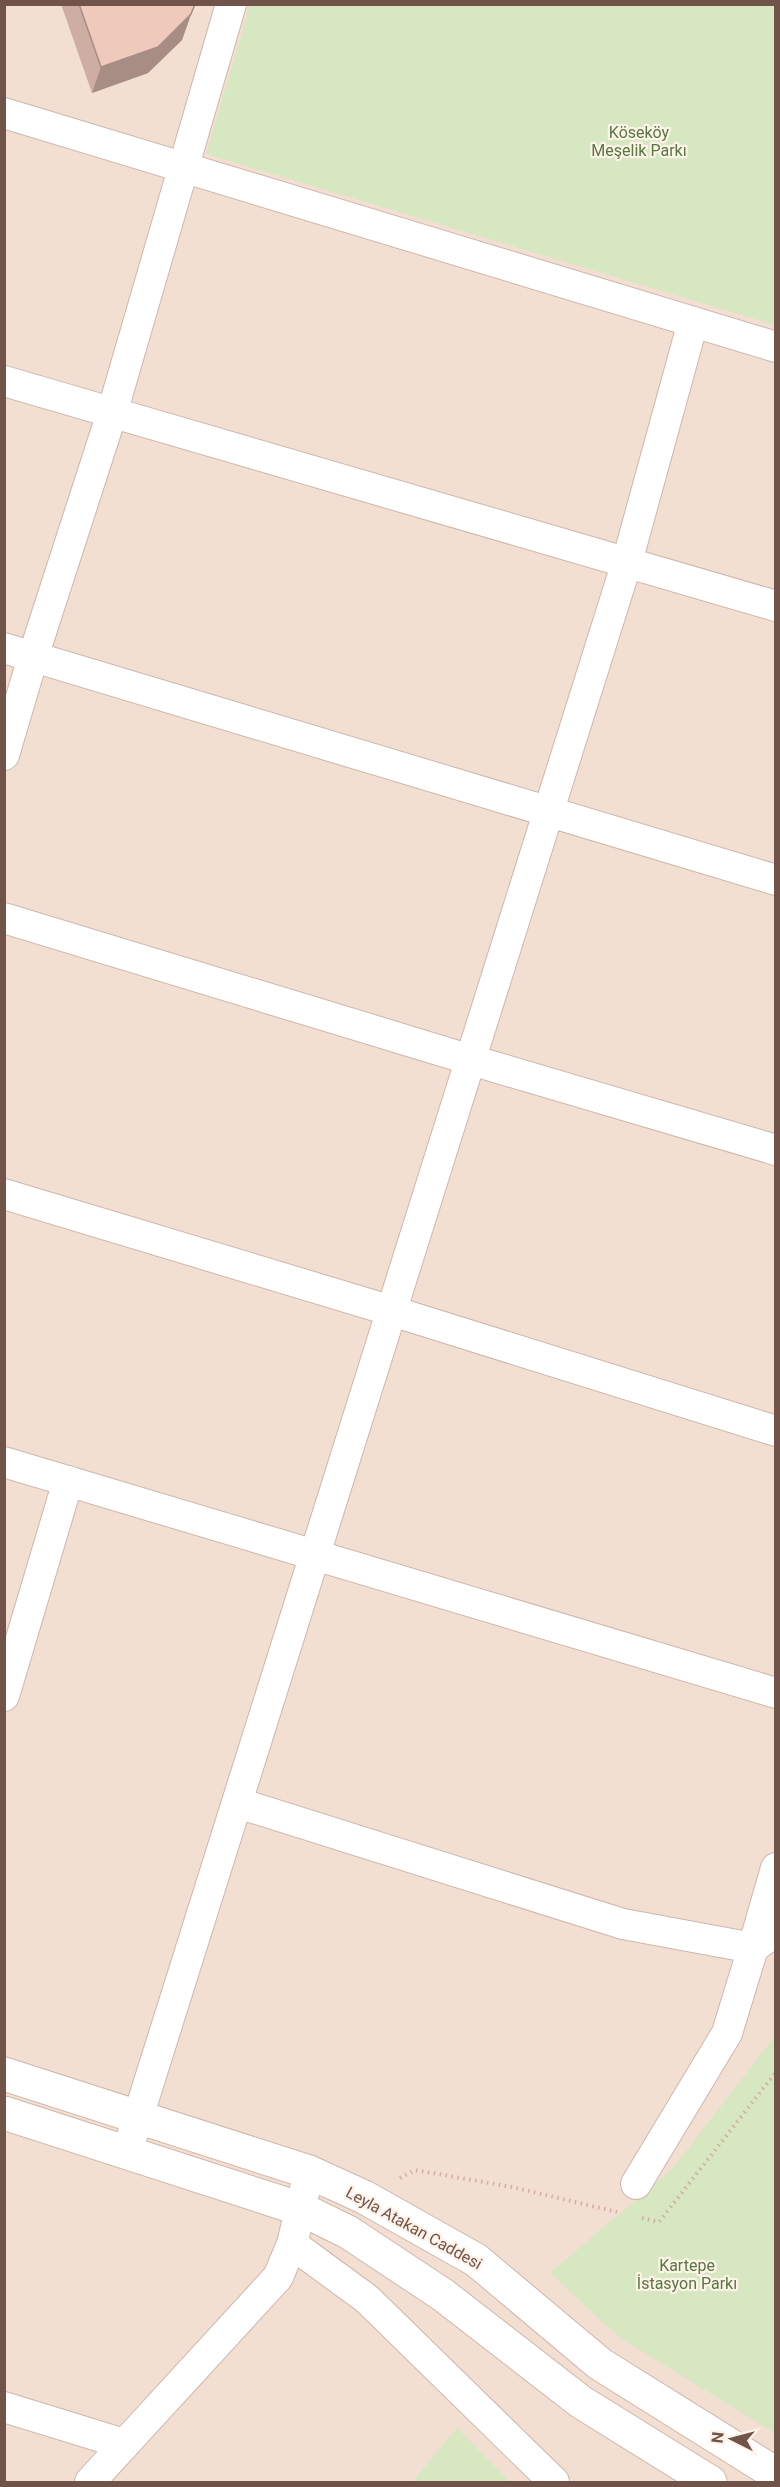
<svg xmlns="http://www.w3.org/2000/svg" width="780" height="2487" font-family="Roboto,sans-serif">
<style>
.residential{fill:#f2dfd1}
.green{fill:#d6e7c2}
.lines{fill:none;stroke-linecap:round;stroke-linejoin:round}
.minor-casing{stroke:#ceb7ad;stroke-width:32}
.tertiary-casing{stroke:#ceb7ad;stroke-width:35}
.secondary-casing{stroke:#d0b6aa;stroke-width:35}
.path{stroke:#d3ad9f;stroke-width:4;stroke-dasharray:1.5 4.5;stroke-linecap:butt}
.minor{stroke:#fff;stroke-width:30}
.tertiary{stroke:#fff;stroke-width:33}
.secondary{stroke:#fff;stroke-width:33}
.wall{fill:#ceaea2}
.shaded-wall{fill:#a78d84}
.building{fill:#efcabc;stroke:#a78d84;stroke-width:1.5}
.labels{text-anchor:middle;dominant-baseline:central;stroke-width:4.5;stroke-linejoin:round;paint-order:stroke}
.park-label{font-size:16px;fill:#597743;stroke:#fef3e8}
.street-label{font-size:16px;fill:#71534a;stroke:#fef3e8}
</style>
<rect width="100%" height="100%" fill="#fbeee3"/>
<!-- residential -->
<rect class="residential" x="5" y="5" width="770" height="2477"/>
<!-- green -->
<g class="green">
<polygon points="250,5 775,5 775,325 206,154"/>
<polygon points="775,2036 775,2433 620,2338 550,2273 673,2168"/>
<polygon points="457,2428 510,2482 412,2482"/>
</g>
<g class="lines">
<defs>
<g id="minor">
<polyline points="4,113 776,347"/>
<polyline points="4,381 776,606"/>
<polyline points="4,648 776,880"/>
<polyline points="4,755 33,657 112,413 231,4"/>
<polyline points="4,918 471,1060 776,1150"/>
<polyline points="4,1194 392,1311 776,1431"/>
<polyline points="4,1462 776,1693"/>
<polyline points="4,1696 68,1481"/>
<polyline points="238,1803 623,1924 753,1948 776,1868"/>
<polyline points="127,2152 627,562 693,322"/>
<polyline points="636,2184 727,2033 753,1948 768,1937"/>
<polyline points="292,2244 367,2299 554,2482"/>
<polyline points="4,2407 124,2444"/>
<polyline points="90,2482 278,2277 292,2244 309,2172"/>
</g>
<g id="tertiary">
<polyline points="309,2172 364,2197 476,2260 600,2364 776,2474"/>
<polyline points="301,2209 348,2232 443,2295 581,2402 710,2482"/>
</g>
<g id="secondary">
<polyline points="4,2074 309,2172"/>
<polyline points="4,2113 301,2209"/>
</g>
</defs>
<!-- minor casing -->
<use href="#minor" class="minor-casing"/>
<!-- tertiary casing -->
<use href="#tertiary" class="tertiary-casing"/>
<!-- secondary casing -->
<use href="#secondary" class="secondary-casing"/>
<!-- path -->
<g class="path">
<polyline points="400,2178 415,2170 512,2187 617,2212"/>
<polyline points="642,2218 659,2222 776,2072"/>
</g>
<!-- minor -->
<use href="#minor" class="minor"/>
<!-- tertiary -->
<use href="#tertiary" class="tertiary"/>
<!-- secondary -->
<use href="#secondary" class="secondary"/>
</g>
<!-- wall -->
<polygon class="wall" points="61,4 195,4 182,40 148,73 92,93"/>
<!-- shaded-wall -->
<polygon class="shaded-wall" points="191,14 182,40 148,73 92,93 101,67"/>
<!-- building -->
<polygon class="building" points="79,4 195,4 191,14 158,47 101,67"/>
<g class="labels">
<!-- park labels -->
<g class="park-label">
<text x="639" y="132">Köseköy<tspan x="639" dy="18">Meşelik Parkı</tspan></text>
<text x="687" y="2265">Kartepe<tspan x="687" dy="18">İstasyon Parkı</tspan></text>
</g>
<!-- street labels -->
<g class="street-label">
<text transform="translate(414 2228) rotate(29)">Leyla Atakan Caddesi</text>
</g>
</g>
<!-- border -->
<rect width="780" height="2487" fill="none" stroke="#71534a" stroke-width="12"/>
<!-- north arrow -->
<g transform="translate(732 2439) rotate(276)" stroke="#fef3e8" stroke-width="4.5" paint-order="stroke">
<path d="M0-4.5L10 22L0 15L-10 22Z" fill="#71534a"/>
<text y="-9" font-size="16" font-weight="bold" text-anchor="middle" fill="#71534a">N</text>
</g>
</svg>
